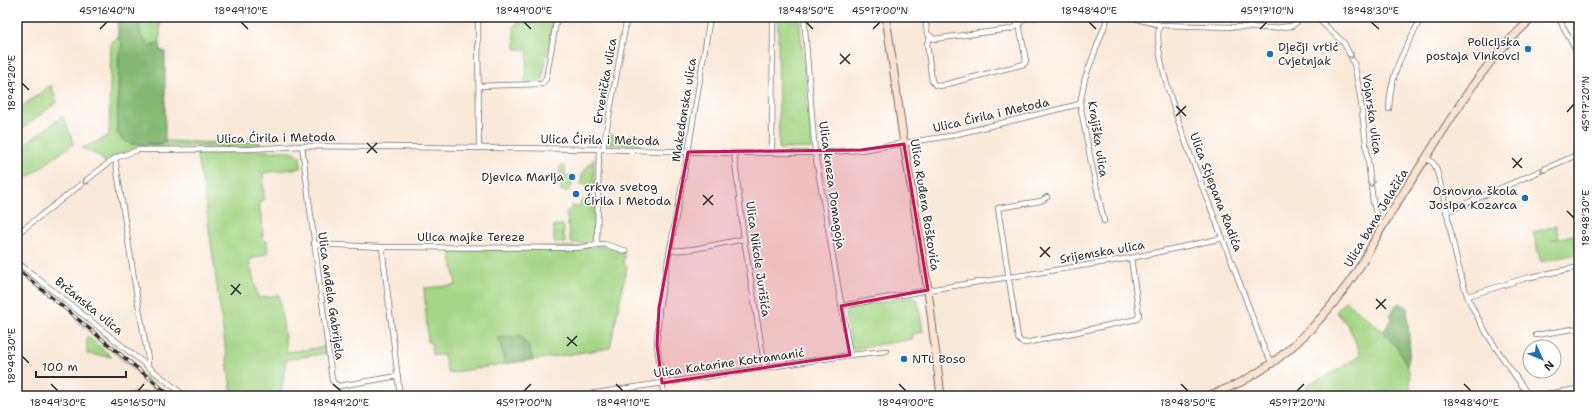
<svg xmlns="http://www.w3.org/2000/svg" width="1596" height="413" font-family="'Shantell Sans',sans-serif">
<style>
.green{fill:#a4d685;stroke:#688058}
.forest{fill:#83b772;stroke:#57714e}
.lines{fill:none;stroke-linecap:round;stroke-linejoin:round}
.minor-casing{stroke:#736e68;stroke-width:6}
.secondary-casing{stroke:#736e68;stroke-width:9}
.minor{stroke:#fff;stroke-width:4.5}
.secondary{stroke:#fde4d1;stroke-width:7}
.rail-casing{stroke:#2b2b2b;stroke-width:3.5}
.rail{stroke:#fff;stroke-width:2;stroke-dasharray:6;stroke-linecap:butt}
.oneway{stroke:#a0a0a0}
.marked{fill:#c2185b;fill-opacity:0.2;stroke:#c2185b;stroke-width:3;stroke-linejoin:round}
.ticks{fill:none;stroke:#2b2b2b;stroke-width:1.5}
.poi-dot{fill:#1f6fb2;stroke:#fff;stroke-width:1.5}
.labels{text-anchor:middle;dominant-baseline:central;stroke-width:3;stroke-linejoin:round;paint-order:stroke}
.poi-label{font-size:12px;fill:#2b2b2b;stroke:#fff;text-anchor:end}
.street-label{font-size:12px;fill:#2b2b2b;stroke:#fff}
.neatline{fill:none;stroke:#2b2b2b;stroke-width:1.5}
.ticks-label{font-size:10px;text-anchor:middle;fill:#2b2b2b}
</style>
<rect width="100%" height="100%" fill="#fff"/>
<filter id="ink" filterUnits="userSpaceOnUse"><feTurbulence type="fractalNoise" baseFrequency=".025" numOctaves="2"/><feDisplacementMap in="SourceGraphic" scale="8" xChannelSelector="R" yChannelSelector="G"/><feConvolveMatrix kernelMatrix="1 2 1 2 8 2 1 2 1" color-interpolation-filters="sRGB"/></filter>
<filter id="wash" filterUnits="userSpaceOnUse"><feTurbulence type="fractalNoise" baseFrequency=".012" numOctaves="4" result="noise"/><feDisplacementMap in="SourceGraphic" scale="16" xChannelSelector="R" yChannelSelector="G"/><feGaussianBlur stdDeviation="0.9" result="paint"/><feColorMatrix in="noise" values="0 0 0 0 0 0 0 0 0 0 0 0 0 0 0 0 0 1.4 0 .05"/><feComposite in="paint" operator="in"/></filter>
<g filter="url(#wash)">
<rect width="100%" height="100%" fill="#f9e9d8"/>
<!-- green -->
<g class="green">
<path d="M141 17H160V43L149 45C140 38 137 28 141 17Z"/>
<polygon points="518,17 554,17 542,81 525,83 528,50 515,49 514,25 518,25"/>
<polygon points="778,17 799,17 812,148 779,149"/>
<path d="M118 38 122 43 119 54 117 133C119 135 121 138 124 140 134 147 154 145 165 143L166 141 221 143 260 142V147C242 147 224 147 205 147 170 147 135 142 104 162 97 152 92 154 82 148L109 136 111 41Z"/>
<polygon points="51,85 57,102 17,133 17,110"/>
<polygon points="63,116 74,143 27,178 17,167 17,150"/>
<polygon points="609,135 614,135 614,138 639,142 639,146 609,144"/>
<polygon points="196,151 287,151 295,152 300,157 301,168 263,173 264,200 260,201 260,212 262,215 263,240 267,241 268,253 249,260 258,298 279,295 287,352 326,347 326,353 286,360 281,392 283,396 232,396 204,192"/>
<polygon points="594,159 594,190 586,189 587,184 581,184 582,174"/>
<polygon points="560,166 565,166 565,176 573,176 571,188 568,191 561,191"/>
<polygon points="583,200 595,201 595,208 593,211 596,214 595,241 591,243 571,243 566,212 571,209 571,206 580,207 580,203"/>
<polygon points="554,225 563,225 564,232 563,232 563,235 564,235 565,243 554,242"/>
<polygon points="1556,226 1559,238 1551,240 1573,235 1577,254 1541,262 1533,232"/>
<polygon points="605,246 612,248 625,256 623,262 627,266 610,348 533,360 529,347 520,336 500,338 505,364 448,373 444,355 432,355 431,342 428,342 424,288 456,285 450,249"/>
<polygon points="910,297 915,299 918,301 923,332 912,334 913,339 852,349 846,315 848,310 853,307"/>
<path d="M1345 301C1367 319 1396 337 1407 365 1411 375 1410 386 1410 396H1308L1310 395 1306 385 1327 376 1360 356C1355 338 1350 325 1336 312Z"/>
<polygon points="75,319 167,396 161,396 153,389 143,377"/>
<polygon points="87,336 112,357 87,354"/>
</g>
<!-- forest -->
<g class="forest">
<path d="M120 17H141C137 28 140 38 149 45L160 43V51H165V143L131 144 123 140 117 133 119 54 122 43 118 38 117 18Z"/>
<polygon points="1398,303 1407,307 1410,353 1407,366 1398,349 1383,332 1393,317 1389,315"/>
<polygon points="520,336 529,347 533,360 505,364 499,338"/>
</g>
</g>
<g filter="url(#ink)">
<g class="lines">
<defs>
<g id="minor">
<polyline points="478,17 479,148"/>
<polyline points="804,17 815,153 850,355"/>
<polyline points="925,17 927,33 934,39 1011,29 1018,25 1024,19"/>
<polyline points="1008,17 1021,19 1037,17"/>
<polyline points="1130,17 1160,25 1272,28 1292,26 1303,17"/>
<polyline points="1316,17 1344,43 1354,63 1360,95 1373,202 1378,221 1383,225"/>
<polyline points="1558,17 1579,56"/>
<path d="M1160 25C1147 56 1208 200 1222 237 1237 275 1251 313 1265 351L1272 362"/>
<polyline points="930,37 927,44 932,81 935,85 940,86 1024,64 1026,61 1019,24"/>
<polyline points="479,86 542,84 546,79 557,17"/>
<path d="M1389 109C1390 73 1405 48 1422 17"/>
<polyline points="302,146 332,380 335,384 339,386 398,376"/>
<polyline points="603,149 627,17"/>
<polyline points="734,153 744,239 765,368"/>
<polyline points="772,153 773,17"/>
<path d="M1426 157 1434 164 1436 168C1449 210 1452 254 1467 295 1480 329 1509 366 1529 396"/>
<polyline points="115,158 137,297 148,358 148,367"/>
<polyline points="1047,197 1041,201 998,208 1018,338 1021,342 1026,343 1137,319 1139,315 1131,258"/>
<polyline points="1446,212 1579,154"/>
<polyline points="1104,221 1091,162 1080,104 1085,78 1108,17"/>
<polyline points="17,234 115,158 138,150 251,149 302,146 599,149 734,153 815,153 861,150 949,136 1080,104"/>
<polyline points="314,244 382,247 577,248 604,244 626,251"/>
<polyline points="597,244 599,149"/>
<polyline points="382,247 400,396"/>
<polyline points="671,251 694,249 744,239"/>
<polyline points="17,262 185,396"/>
<polyline points="1468,296 1526,278 1579,267"/>
<polyline points="841,306 928,290 1131,258 1223,238"/>
<polyline points="1536,335 1579,328"/>
<path d="M125 396C136 394 147 390 157 396"/>
<polyline points="576,396 850,355 886,351"/>
<polyline points="664,396 657,345 659,308 688,152 710,17"/>
<polyline points="1532,396 1579,389"/>
</g>
<g id="secondary">
<polyline points="886,17 904,144 928,290 941,396"/>
<path d="M1206 396C1270 377 1320 326 1357 271 1367 256 1374 240 1384 224 1399 199 1415 175 1431 150 1461 102 1490 54 1534 17"/>
</g>
</defs>
<!-- minor casing -->
<use href="#minor" class="minor-casing"/>
<!-- secondary casing -->
<use href="#secondary" class="secondary-casing"/>
<!-- minor -->
<use href="#minor" class="minor"/>
<!-- secondary -->
<use href="#secondary" class="secondary"/>
<defs>
<polyline id="rail" points="17,269 171,396"/>
</defs>
<!-- rail casing -->
<use href="#rail" class="rail-casing"/>
<!-- rail -->
<use href="#rail" class="rail"/>
</g>
<!-- one-way arrows -->
<defs><path id="oneway-chevron" d="M-2-3.5L2.5 0L-2 3.5" fill="none" stroke-width="1.6" stroke-linecap="round" stroke-linejoin="round"/></defs>
<g class="oneway">
<use href="#oneway-chevron" transform="translate(1351 56) rotate(62)"/>
<use href="#oneway-chevron" transform="translate(1543 170) rotate(157)"/>
<use href="#oneway-chevron" transform="translate(85 182) rotate(143)"/>
<use href="#oneway-chevron" transform="translate(1371 184) rotate(83)"/>
</g>
</g>
<!-- marked area -->
<path class="marked" d="M904 144 928 290 841 306 850 355 662 383 657 345 659 308 688 152 861 150Z"/>
<!-- ticks -->
<path class="ticks" d="M241 22 248 29M524 22 531 29M806 22 813 29M1089 22 1096 29M1371 22 1379 29M100 29 107 22M873 29 880 22M1260 29 1267 22M840 54 850 64M840 64 850 54M22 83 29 90M1176 106 1186 116M1567 112 1574 104M1176 116 1186 106M367 143 377 153M367 153 377 143M1512 158 1522 168M1513 168 1522 158M703 195 713 205M703 205 713 195M1567 211 1574 218M1040 247 1050 257M1040 257 1050 247M231 285 241 294M231 295 240 284M1376 299 1386 309M1376 309 1386 299M567 337 577 346M567 346 577 336M22 356 29 363M51 384 58 391M333 384 341 391M616 384 623 391M899 384 906 391M1181 384 1188 391M1464 384 1471 391M138 391 144 384M524 391 531 384M1297 391 1304 384"/>
<!-- markers -->
<g class="poi-dot">
<circle cx="1528" cy="49" r="4"/>
<circle cx="1270" cy="54" r="4"/>
<circle cx="572" cy="177" r="4"/>
<circle cx="576" cy="194" r="4"/>
<circle cx="1525" cy="198" r="4"/>
<circle cx="904" cy="359" r="4"/>
</g>
<g class="labels">
<!-- poi labels -->
<g class="poi-label">
<text x="1520" y="42">Policijska<tspan x="1520" dy="14">postaja Vinkovci</tspan></text>
<text x="1278" y="47" text-anchor="start">Dječji vrtić<tspan x="1278" dy="14">Cvjetnjak</tspan></text>
<text x="564" y="177">Djevica Marija</text>
<text x="584" y="187" text-anchor="start">crkva svetog<tspan x="584" dy="14">Ćirila i Metoda</tspan></text>
<text x="1517" y="191">Osnovna škola<tspan x="1517" dy="14">Josipa Kozarca</tspan></text>
<text x="912" y="359" text-anchor="start">NTL Boso</text>
</g>
<!-- street labels -->
<g class="street-label">
<text transform="translate(605 81) rotate(-80)">Ervenička ulica</text>
<text transform="translate(684 110) rotate(-81)">Makedonska ulica</text>
<text transform="translate(1372 114) rotate(82)">Vojarska ulica</text>
<text transform="translate(991 115) rotate(-13)">Ulica Ćirila i Metoda</text>
<text transform="translate(276 138) rotate(-1)">Ulica Ćirila i Metoda</text>
<text transform="translate(1098 139) rotate(81)">Krajiška ulica</text>
<text transform="translate(600 140) rotate(1)">Ulica Ćirila i Metoda</text>
<text transform="translate(832 185) rotate(82)">Ulica kneza Domagoja</text>
<text transform="translate(1216 192) rotate(69)">Ulica Stjepana Radića</text>
<text transform="translate(925 205) rotate(81)">Ulica Ruđera Boškovića</text>
<text transform="translate(1376 218) rotate(-59)">Ulica bana Jelačića</text>
<text x="471" y="237">Ulica majke Tereze</text>
<text transform="translate(1102 252) rotate(-10)">Srijemska ulica</text>
<text transform="translate(758 259) rotate(82)">Ulica Nikole Jurišića</text>
<text transform="translate(331 296) rotate(82)">Ulica anđela Gabrijela</text>
<text transform="translate(89 306) rotate(39)">Brčanska ulica</text>
<text transform="translate(729 363) rotate(-8)">Ulica Katarine Kotramanić</text>
</g>
</g>
<!-- margin -->
<rect width="1596" height="413" fill="none" stroke="#fff" stroke-width="44"/>
<!-- north arrow -->
<g transform="translate(1542 359) rotate(134)"><circle r="19" fill="#ffffff" stroke="#aaaaaa"/>
<path d="M0-3L7 15L0 10L-7 15Z" fill="#1f6fb2"/>
<text y="-6" font-size="11" font-weight="bold" text-anchor="middle" fill="#2b2b2b">N</text>
</g>
<!-- scale -->
<path d="M36 371v6h90v-6" fill="none" stroke="#2b2b2b" stroke-width="2"/>
<text x="42" y="371" font-size="12" fill="#2b2b2b" stroke="#ffffff" stroke-width="3" paint-order="stroke">100 m</text>
<rect x="22" y="22" width="1552" height="369" class="neatline"/>
<g class="ticks-label">
<text x="107" y="14">45°16'40"N</text>
<text x="241" y="14">18°49'10"E</text>
<text x="524" y="14">18°49'00"E</text>
<text x="806" y="14">18°48'50"E</text>
<text x="880" y="14">45°17'00"N</text>
<text x="1089" y="14">18°48'40"E</text>
<text x="1267" y="14">45°17'10"N</text>
<text x="1371" y="14">18°48'30"E</text>
<text transform="translate(11 83) rotate(-90)" y="4">18°49'20"E</text>
<text transform="translate(1585 104) rotate(-90)" y="4">45°17'20"N</text>
<text transform="translate(1585 218) rotate(-90)" y="4">18°48'30"E</text>
<text transform="translate(11 356) rotate(-90)" y="4">18°49'30"E</text>
<text x="58" y="406">18°49'30"E</text>
<text x="138" y="406">45°16'50"N</text>
<text x="341" y="406">18°49'20"E</text>
<text x="524" y="406">45°17'00"N</text>
<text x="623" y="406">18°49'10"E</text>
<text x="906" y="406">18°49'00"E</text>
<text x="1188" y="406">18°48'50"E</text>
<text x="1297" y="406">45°17'20"N</text>
<text x="1471" y="406">18°48'40"E</text>
</g>
</svg>
